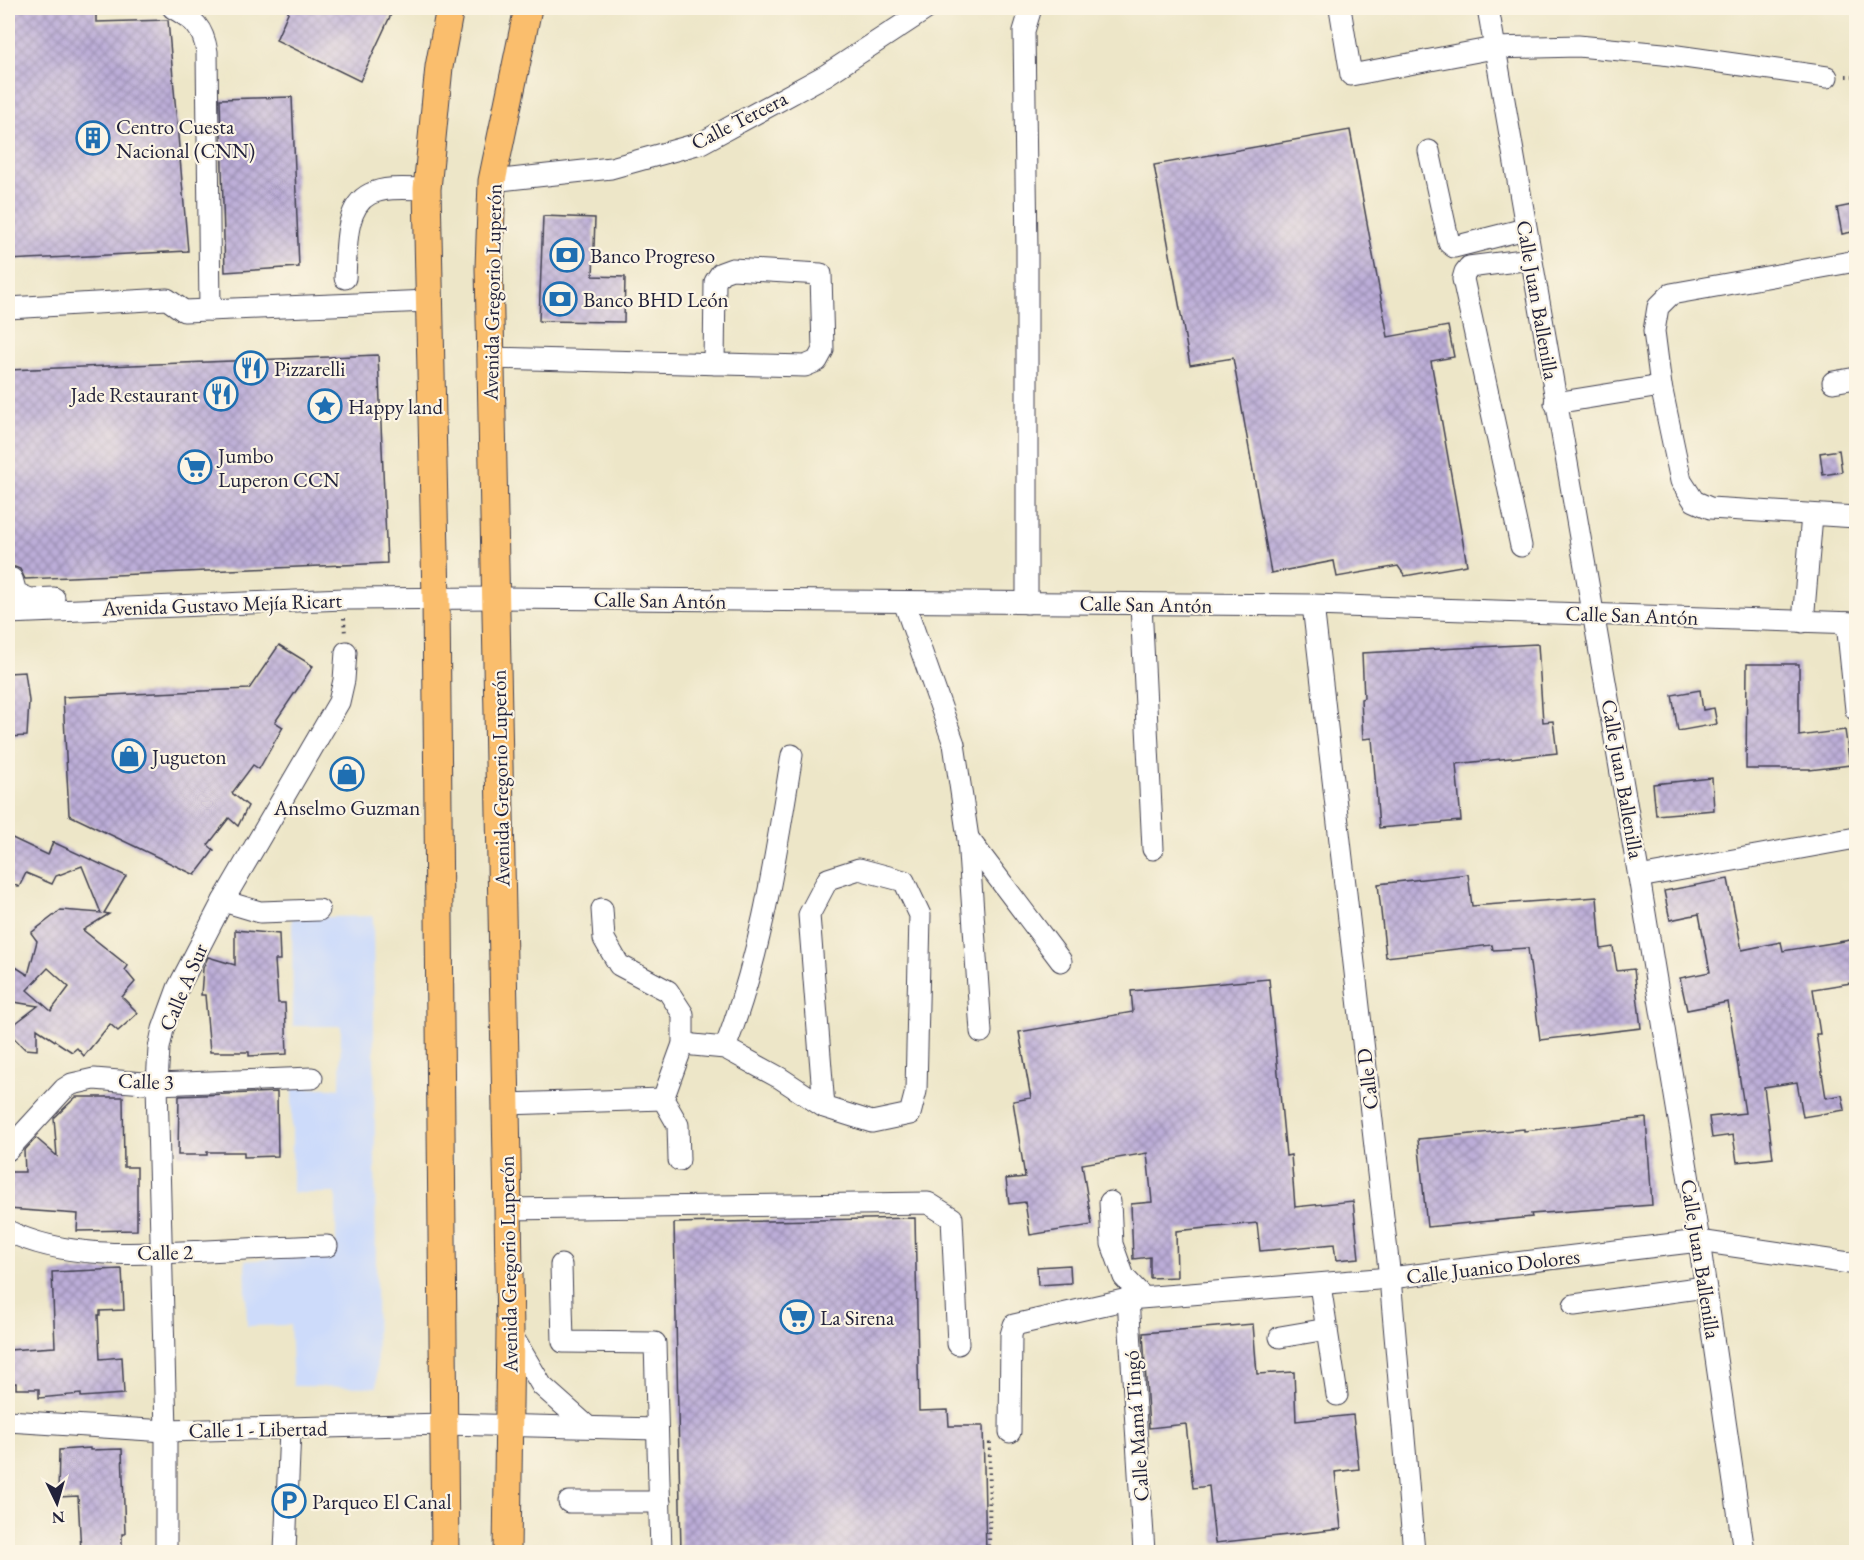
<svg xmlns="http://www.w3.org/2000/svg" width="1864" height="1560" font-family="'EB Garamond',serif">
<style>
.built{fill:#cddbfa}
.building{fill:url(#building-cross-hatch);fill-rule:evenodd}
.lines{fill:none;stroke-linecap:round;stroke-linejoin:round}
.minor-casing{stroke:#403f50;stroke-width:23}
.major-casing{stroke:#403f50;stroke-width:29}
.path{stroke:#403f50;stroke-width:4;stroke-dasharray:1.5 4.5;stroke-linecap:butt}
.minor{stroke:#fff;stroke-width:21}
.major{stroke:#fabe6d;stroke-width:27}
.labels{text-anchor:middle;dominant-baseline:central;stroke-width:4.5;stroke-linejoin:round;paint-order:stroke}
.street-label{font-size:21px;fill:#22223b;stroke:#fcf5e5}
.poi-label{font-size:21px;fill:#22223b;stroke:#fcf5e5;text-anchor:start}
</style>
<defs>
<pattern id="building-cross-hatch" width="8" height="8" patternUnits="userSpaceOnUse" patternTransform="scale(1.5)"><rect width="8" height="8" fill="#bcadd8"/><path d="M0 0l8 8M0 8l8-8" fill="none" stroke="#988cb0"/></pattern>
</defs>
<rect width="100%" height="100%" fill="#fcf5e5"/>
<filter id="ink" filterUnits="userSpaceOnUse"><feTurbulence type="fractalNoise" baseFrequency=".0167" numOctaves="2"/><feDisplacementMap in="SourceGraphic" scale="12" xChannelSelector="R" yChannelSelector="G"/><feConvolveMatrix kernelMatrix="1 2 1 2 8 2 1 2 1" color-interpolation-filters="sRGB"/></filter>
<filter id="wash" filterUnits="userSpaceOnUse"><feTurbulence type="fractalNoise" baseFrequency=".008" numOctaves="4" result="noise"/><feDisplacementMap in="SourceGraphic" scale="24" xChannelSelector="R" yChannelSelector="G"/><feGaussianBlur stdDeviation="1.35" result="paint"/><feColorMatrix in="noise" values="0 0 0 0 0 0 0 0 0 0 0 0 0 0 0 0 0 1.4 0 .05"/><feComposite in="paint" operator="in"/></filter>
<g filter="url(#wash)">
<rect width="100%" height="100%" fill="#ede6c8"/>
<!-- built -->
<polygon class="built" points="373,916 377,1387 293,1386 290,1325 247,1326 245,1261 336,1253 336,1193 292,1193 292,1088 340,1088 341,1026 293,1026 292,918"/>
<g id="blocks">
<!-- building -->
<g class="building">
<polygon points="8,8 96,8 96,22 168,20 188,251 8,260"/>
<polygon points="290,8 394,8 360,81 276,40"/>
<polygon points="292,97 299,267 225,272 220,99"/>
<polygon points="1350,130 1388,337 1448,326 1454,357 1431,361 1467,565 1405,576 1398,566 1337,577 1334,561 1271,573 1233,358 1190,365 1154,165"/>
<polygon points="1857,204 1857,231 1842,234 1837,208"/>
<polygon points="543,216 595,218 593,276 625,277 624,322 539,321"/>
<polygon points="378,355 387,563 25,579 20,569 15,567 8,567 8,370"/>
<polygon points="1839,450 1842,472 1823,475 1820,453"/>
<polygon points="1538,644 1543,722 1553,721 1557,753 1456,764 1461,821 1379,828 1372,738 1363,739 1361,699 1364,698 1362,653"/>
<polygon points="279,645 313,666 275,722 283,727 259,769 253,765 232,793 248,806 238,826 229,818 208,845 214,850 195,875 69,815 63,697 249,689"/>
<polygon points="1747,664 1799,664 1799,736 1845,730 1850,765 1810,770 1810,769 1746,769"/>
<polygon points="25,672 29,701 27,736 8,737 8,673"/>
<polygon points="1700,690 1703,710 1714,708 1717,724 1678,731 1672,695"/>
<polygon points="1712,778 1714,810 1656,815 1653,784"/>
<path d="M8 836 48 855 53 842 126 876 104 913 109 914 83 930 128 966 125 970 135 982 122 997 138 1013 118 1031 110 1024 84 1056 77 1048 72 1052 37 1029V1050L25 1049 8 1032V1029L38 1006 8 1001V962L28 975 37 941 31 933 61 910 101 913 82 866 56 876 52 884 26 873 19 887 8 882ZM48 968 69 987 51 1011 27 990Z"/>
<polygon points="1468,874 1472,906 1597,897 1601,949 1613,947 1617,971 1634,969 1641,1028 1540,1040 1528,948 1493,950 1492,945 1386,957 1378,884"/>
<polygon points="1728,879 1742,950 1781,942 1783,951 1857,939 1857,982 1813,989 1820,1034 1816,1034 1826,1098 1842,1095 1845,1110 1803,1117 1797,1082 1764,1087 1773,1158 1737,1162 1733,1135 1712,1138 1709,1117 1745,1113 1728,1002 1687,1010 1680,978 1710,972 1699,914 1670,920 1664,891"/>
<polygon points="235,930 279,934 280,960 275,960 278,1003 285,1003 287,1054 249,1056 249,1052 210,1052 205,995 201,995 203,968 208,957 235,965"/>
<polygon points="1269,979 1286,1156 1291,1155 1295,1207 1353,1201 1359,1258 1336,1260 1334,1244 1260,1251 1257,1223 1176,1231 1177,1277 1150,1278 1150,1257 1133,1259 1131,1204 1152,1202 1147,1153 1082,1164 1092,1225 1030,1235 1025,1202 1009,1204 1006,1179 1025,1177 1013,1101 1031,1098 1019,1032 1133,1012 1131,991"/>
<polygon points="277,1092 278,1156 244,1157 244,1152 207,1152 207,1155 178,1155 179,1096"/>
<polygon points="76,1097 123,1097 124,1167 137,1167 137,1230 77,1231 78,1214 8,1209 8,1172 25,1172 24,1151 36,1138 57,1156 54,1118"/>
<polygon points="1646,1118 1652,1205 1531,1214 1532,1217 1427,1227 1418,1139 1524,1129 1524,1131"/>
<polygon points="915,1218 919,1411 948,1410 949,1426 983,1426 986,1552 681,1552 674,1223"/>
<polygon points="1070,1265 1071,1283 1038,1285 1037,1267"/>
<polygon points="122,1269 124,1310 100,1311 100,1315 98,1315 100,1359 122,1357 124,1394 81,1397 81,1394 39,1398 39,1389 16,1389 16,1383 8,1383 8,1350 55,1347 52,1272"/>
<polygon points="1253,1324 1257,1374 1294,1372 1296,1421 1353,1415 1359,1469 1335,1472 1341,1529 1215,1543 1209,1486 1193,1488 1186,1424 1149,1428 1143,1333"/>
<polygon points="90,1448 90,1450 122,1449 125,1534 122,1534 122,1552 81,1552 78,1496 58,1497 59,1450"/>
</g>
</g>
</g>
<g filter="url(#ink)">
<use href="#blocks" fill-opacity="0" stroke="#403f50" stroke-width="1.5"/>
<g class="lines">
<defs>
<g id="minor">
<path d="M173 8C194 20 203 27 207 52L210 310"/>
<polyline points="1340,8 1351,75 1494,48 1578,46 1663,54 1827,77"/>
<polyline points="1488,8 1639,877 1699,1241 1744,1552"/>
<polyline points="1429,151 1449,243 1454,247 1525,229"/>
<polyline points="492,181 611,168 701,143 826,75 928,8"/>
<polyline points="1856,261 1671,294 1658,307 1654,331 1661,386 1681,481 1694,501 1710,508 1856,517"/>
<path d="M345 278C347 253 343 207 370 194 387 186 409 189 427 189"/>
<polyline points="8,308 167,299 184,311 429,301"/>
<polyline points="489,358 805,366 817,361 823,350 821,274 732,269 721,273 715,282 714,364"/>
<polyline points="1833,382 1856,378"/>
<polyline points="1555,403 1661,386"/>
<polyline points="1521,546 1463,279 1465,272 1469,267 1531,259"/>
<polyline points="12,579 16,593 30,599 54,598"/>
<polyline points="904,602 954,744 968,838 981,1032"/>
<polyline points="1027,603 1027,251 1024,31 1031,8"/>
<polyline points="1141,604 1153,849"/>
<polyline points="1313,605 1390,1278 1414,1552"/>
<polyline points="8,613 344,599 497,598 1313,605 1856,623"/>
<polyline points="1803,622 1812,515"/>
<polyline points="1847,623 1856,710"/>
<polyline points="968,838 1061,961"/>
<polyline points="1639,877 1856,838"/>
<polyline points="223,901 260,912 319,910"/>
<polyline points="602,909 604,939 619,965 668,991 683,1014 683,1044 663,1099"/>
<path d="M683 1044 725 1048C762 954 776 853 792 755"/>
<polyline points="725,1048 780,1078 824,1107 872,1122 910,1114 916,1091 920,915 904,881 859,869 828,879 809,915 824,1107"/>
<polyline points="506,1104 663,1099 678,1125 679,1160"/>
<polyline points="8,1150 64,1089 72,1084 94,1079 157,1084 312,1078"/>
<polyline points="1110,1202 1112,1244 1124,1277 1143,1297"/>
<polyline points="508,1209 928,1203 952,1218 958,1344"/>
<path d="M8 1231C66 1260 143 1254 207 1251 247 1249 287 1247 327 1246"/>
<polyline points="561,1265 563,1342 655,1343 661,1552"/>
<polyline points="1320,1285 1337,1395"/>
<polyline points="1128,1299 1144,1552"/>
<polyline points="1574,1305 1705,1287"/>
<polyline points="510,1332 542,1386 587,1426"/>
<polyline points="1280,1337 1327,1329"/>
<polyline points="8,1421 166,1431 444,1424 657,1429"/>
<polyline points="1010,1432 1011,1335 1014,1325 1128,1299 1390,1278 1699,1241 1856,1264"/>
<polyline points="569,1502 660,1502"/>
<polyline points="166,1552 166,1431 157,1084 159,1048 163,1029 178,988 223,901 339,702 344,680 346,652"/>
<polyline points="285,1552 290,1429"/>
</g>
<g id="major">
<polyline points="445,1552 436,599 427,189 439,67 450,8"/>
<polyline points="507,1552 510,1332 508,1209 489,268 492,181 528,8"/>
</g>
</defs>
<!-- minor casing -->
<use href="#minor" class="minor-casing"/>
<!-- major casing -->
<use href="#major" class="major-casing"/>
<!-- path -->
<g class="path">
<polyline points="1846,76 1856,76"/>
<polyline points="344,618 345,635"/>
<polyline points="989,1552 990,1438"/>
</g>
<!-- minor -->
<use href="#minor" class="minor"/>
<!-- major -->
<use href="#major" class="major"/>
</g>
</g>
<!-- icons -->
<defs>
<symbol id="building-ring" viewBox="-11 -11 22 22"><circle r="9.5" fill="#fcf5e5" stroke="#1f6fb2" stroke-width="1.5"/><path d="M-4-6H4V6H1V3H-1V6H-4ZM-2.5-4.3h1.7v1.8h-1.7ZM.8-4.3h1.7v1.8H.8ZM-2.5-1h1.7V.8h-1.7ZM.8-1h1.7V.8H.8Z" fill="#1f6fb2"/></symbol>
<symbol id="bank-ring" viewBox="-11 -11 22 22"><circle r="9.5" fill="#fcf5e5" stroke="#1f6fb2" stroke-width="1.5"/><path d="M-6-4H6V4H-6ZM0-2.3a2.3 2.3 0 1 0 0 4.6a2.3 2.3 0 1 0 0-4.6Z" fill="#1f6fb2"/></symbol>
<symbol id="restaurant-ring" viewBox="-11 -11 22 22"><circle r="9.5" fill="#fcf5e5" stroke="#1f6fb2" stroke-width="1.5"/><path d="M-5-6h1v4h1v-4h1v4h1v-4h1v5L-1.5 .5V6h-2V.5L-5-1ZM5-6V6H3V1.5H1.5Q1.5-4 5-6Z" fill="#1f6fb2"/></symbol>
<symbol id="sight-ring" viewBox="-11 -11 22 22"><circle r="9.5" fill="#fcf5e5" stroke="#1f6fb2" stroke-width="1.5"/><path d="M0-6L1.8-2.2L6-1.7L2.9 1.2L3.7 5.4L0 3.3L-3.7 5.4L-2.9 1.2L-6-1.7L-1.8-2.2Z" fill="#1f6fb2"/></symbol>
<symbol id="supermarket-ring" viewBox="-11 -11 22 22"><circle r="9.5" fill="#fcf5e5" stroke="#1f6fb2" stroke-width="1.5"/><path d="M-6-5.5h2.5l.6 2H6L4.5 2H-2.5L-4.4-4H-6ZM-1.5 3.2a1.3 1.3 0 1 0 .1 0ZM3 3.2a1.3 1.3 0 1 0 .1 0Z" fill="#1f6fb2"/></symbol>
<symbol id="shop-ring" viewBox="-11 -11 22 22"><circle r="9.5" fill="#fcf5e5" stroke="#1f6fb2" stroke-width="1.5"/><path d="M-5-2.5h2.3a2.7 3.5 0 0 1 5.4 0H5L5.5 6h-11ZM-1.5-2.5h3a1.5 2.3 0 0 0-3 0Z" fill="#1f6fb2"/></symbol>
<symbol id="parking-ring" viewBox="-11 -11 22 22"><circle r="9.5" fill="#fcf5e5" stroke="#1f6fb2" stroke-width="1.5"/><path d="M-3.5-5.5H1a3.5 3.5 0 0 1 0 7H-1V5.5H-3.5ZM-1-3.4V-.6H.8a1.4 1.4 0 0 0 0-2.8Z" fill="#1f6fb2"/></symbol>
</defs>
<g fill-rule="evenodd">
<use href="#building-ring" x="74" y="119" width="38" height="38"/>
<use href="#bank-ring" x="548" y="236" width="38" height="38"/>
<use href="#bank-ring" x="541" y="280" width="38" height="38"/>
<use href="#restaurant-ring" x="232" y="349" width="38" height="38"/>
<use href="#restaurant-ring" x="202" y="375" width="38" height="38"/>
<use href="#sight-ring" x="306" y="387" width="38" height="38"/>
<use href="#supermarket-ring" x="176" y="448" width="38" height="38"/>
<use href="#shop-ring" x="110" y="737" width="38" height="38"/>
<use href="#shop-ring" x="328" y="755" width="38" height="38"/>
<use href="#supermarket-ring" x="778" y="1298" width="38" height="38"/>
<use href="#parking-ring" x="270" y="1482" width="38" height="38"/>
</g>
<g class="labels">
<!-- street labels -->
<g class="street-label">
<text transform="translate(739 120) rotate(-27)">Calle Tercera</text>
<text transform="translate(492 292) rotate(-89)">Avenida Gregorio Luperón</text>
<text transform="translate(1538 300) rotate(80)">Calle Juan Ballenilla</text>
<text transform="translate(660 600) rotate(1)">Calle San Antón</text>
<text transform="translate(222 604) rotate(-2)">Avenida Gustavo Mejía Ricart</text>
<text transform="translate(1146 604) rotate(1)">Calle San Antón</text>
<text transform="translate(1632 615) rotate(2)">Calle San Antón</text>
<text transform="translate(500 778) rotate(-91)">Avenida Gregorio Luperón</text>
<text transform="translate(1623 779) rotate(80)">Calle Juan Ballenilla</text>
<text transform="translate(183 987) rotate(-67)">Calle A Sur</text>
<text transform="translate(1367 1079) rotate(-97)">Calle D</text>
<text transform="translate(146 1081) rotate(2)">Calle 3</text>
<text transform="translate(165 1252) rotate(-1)">Calle 2</text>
<text transform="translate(1701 1259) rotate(81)">Calle Juan Ballenilla</text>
<text transform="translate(508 1264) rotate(-91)">Avenida Gregorio Luperón</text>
<text transform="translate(1493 1266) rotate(-7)">Calle Juanico Dolores</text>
<text transform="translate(1136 1426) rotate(-94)">Calle Mamá Tingó</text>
<text transform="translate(258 1429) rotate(-1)">Calle 1 - Libertad</text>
</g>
<!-- poi labels -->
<g class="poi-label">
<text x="116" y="126">Centro Cuesta<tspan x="116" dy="24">Nacional (CNN)</tspan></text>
<text x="590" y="255">Banco Progreso</text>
<text x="583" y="299">Banco BHD León</text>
<text x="274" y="368">Pizzarelli</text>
<text x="198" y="394" text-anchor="end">Jade Restaurant</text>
<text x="348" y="406">Happy land</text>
<text x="218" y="455">Jumbo<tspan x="218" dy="24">Luperon CCN</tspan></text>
<text x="152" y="756">Jugueton</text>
<text x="347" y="807" text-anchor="middle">Anselmo Guzman</text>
<text x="820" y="1317">La Sirena</text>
<text x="312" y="1501">Parqueo El Canal</text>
</g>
</g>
<!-- margin -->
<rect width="1864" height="1560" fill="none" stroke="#fcf5e5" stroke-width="30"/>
<!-- north arrow -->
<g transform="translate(57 1503) rotate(175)" stroke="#fcf5e5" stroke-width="4.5" paint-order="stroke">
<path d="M0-4.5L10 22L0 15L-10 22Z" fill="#22223b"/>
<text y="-9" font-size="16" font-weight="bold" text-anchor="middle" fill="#22223b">N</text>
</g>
</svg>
